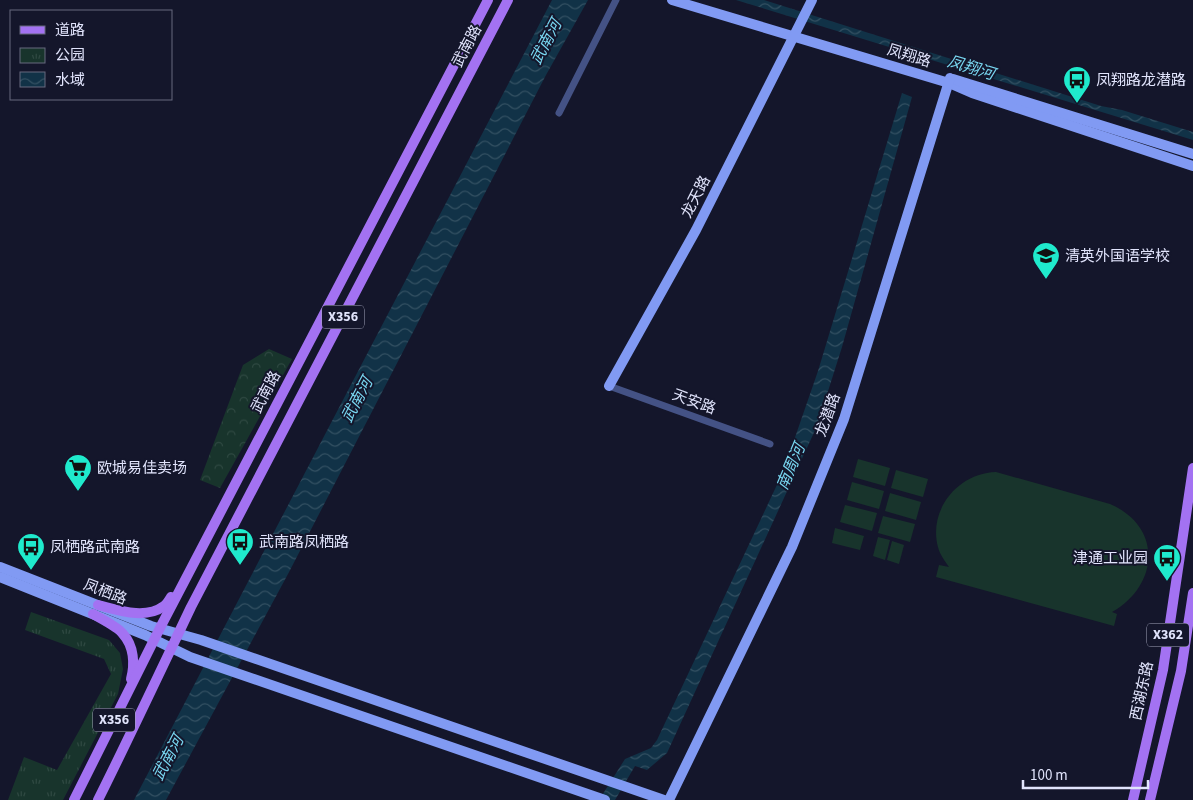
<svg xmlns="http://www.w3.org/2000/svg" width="1193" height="800" font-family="'Source Sans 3','Noto Sans SC',sans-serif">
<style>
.green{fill:#18342c}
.forest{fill:url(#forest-crowns)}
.park{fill:url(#park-tufts)}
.water{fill:url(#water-waves)}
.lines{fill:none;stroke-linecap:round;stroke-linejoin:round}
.street{stroke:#445285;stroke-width:7}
.secondary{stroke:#819af3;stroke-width:10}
.primary{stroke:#a372f2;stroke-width:10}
.labels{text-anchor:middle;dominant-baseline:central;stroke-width:4;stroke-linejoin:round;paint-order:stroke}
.shield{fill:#14162b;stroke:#a4a6bd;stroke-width:1}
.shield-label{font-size:14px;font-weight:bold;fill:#e1e4fc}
.street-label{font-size:15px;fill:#e1e4fc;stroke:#14162b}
.poi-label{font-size:15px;fill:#e1e4fc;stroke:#14162b;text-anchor:start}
.water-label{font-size:16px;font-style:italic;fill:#79d8f2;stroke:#14162b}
</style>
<defs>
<pattern id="forest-crowns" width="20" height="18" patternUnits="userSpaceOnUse" patternTransform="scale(1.25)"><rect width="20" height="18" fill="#18342c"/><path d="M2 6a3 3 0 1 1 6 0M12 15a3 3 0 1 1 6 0" fill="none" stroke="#2e4841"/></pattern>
<pattern id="park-tufts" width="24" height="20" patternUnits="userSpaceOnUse" patternTransform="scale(1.25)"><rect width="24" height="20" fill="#18342c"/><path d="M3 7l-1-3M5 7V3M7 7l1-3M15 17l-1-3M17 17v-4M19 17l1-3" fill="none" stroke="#2e4841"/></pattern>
<pattern id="water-waves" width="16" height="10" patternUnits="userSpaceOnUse" patternTransform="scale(1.25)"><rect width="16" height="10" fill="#113247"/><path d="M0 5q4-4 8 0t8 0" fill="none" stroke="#335062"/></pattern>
</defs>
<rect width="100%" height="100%" fill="#14162b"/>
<!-- green -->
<g class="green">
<polygon points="858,459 890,468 885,486 853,477"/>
<polygon points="896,470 928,479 923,497 891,488"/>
<path d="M996 472 1110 504C1163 527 1159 585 1112 612L1117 614 1114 626 936 577 939 565 949 567C945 561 940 555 938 547 928 510 958 473 996 472Z"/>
<polygon points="852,482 884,491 879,509 847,500"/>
<polygon points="890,493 921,502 916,520 885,511"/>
<polygon points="845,505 877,513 872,531 840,522"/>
<polygon points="883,516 915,524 910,542 878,533"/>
<polygon points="835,528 864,536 860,550 832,543"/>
<polygon points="878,537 890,540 885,560 873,556"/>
<polygon points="892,541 904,545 899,564 887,560"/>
</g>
<!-- forest -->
<polygon class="forest" points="269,349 292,359 220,488 200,480 243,365"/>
<!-- park -->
<polygon class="park" points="31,612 109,640 120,653 123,669 118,694 63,800 8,800 24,757 57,770 111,674 104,659 25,630"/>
<!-- water -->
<g class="water">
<polygon points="552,0 588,0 546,75 288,574 166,800 134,800"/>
<polygon points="736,0 764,0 1101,106 1122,110 1193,132 1193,140"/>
<polygon points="902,93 912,97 842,347 817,426 667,753 647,770 635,766 615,800 599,800 625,759 651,748 657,740 783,472 818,371"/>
</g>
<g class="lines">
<!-- street -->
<g class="street">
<polyline points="559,113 616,0"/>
<polyline points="609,386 770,444"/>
</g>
<!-- secondary -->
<g class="secondary">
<polyline points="672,0 949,83 972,93 1193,166"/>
<polyline points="953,79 1193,154"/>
<polyline points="609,386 696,230 812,0"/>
<polyline points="0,567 151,626 201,640 664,800"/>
<polyline points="0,577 145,635 190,657 605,800"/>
<polyline points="669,800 792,547 844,419 950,78"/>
</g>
<!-- primary -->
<g class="primary">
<path d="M98 605C118 610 145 620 164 606 167 604 169 600 171 597"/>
<path d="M93 614C101 619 118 627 123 634 134 646 135 664 131 679"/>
<polyline points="74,800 161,626 488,0"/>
<path d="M98 800C130 736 160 672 191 607L508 0"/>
<polyline points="1133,800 1163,670 1193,468"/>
<polyline points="1150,800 1181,671 1193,593"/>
</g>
</g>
<!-- icons -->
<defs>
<symbol id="bus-pin" viewBox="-11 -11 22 30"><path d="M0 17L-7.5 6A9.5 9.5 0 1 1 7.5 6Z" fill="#1feacc" stroke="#14162b"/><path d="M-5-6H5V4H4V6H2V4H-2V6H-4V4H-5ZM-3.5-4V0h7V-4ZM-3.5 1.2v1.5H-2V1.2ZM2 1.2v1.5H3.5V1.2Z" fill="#111"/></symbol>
<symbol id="school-pin" viewBox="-11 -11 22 30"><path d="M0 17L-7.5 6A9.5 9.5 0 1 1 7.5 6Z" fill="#1feacc" stroke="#14162b"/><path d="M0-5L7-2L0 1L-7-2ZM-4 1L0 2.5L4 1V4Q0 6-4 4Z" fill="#111"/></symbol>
<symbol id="supermarket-pin" viewBox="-11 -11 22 30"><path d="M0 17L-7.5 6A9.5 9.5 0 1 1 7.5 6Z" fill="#1feacc" stroke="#14162b"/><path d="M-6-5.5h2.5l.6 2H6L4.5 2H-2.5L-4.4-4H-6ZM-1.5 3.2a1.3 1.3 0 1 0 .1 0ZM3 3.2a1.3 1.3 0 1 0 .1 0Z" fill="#111"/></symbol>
</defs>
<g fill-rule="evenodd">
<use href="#bus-pin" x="1061" y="64" width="32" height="43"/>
<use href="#school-pin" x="1030" y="240" width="32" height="43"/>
<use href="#supermarket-pin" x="62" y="452" width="32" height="43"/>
<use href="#bus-pin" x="224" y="526" width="32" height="43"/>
<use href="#bus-pin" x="15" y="531" width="32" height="43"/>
<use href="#bus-pin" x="1151" y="542" width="32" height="43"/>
</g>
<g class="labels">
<!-- shield labels -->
<g class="shield">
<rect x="322" y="305.5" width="42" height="23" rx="4"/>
<rect x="1147" y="623.5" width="42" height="23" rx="4"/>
<rect x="93" y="708.5" width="42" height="23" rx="4"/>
</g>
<g class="shield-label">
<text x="343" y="317">X356</text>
<text x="1168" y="635">X362</text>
<text x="114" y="720">X356</text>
</g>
<!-- street labels -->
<g class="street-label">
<text transform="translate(467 46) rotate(-62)">武南路</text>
<text transform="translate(909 56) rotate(17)">凤翔路</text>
<text transform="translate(696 197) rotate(-63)">龙天路</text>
<text transform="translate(266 392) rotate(-62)">武南路</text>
<text transform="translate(694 402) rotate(20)">天安路</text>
<text transform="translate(828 415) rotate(-70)">龙潜路</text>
<text transform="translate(105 592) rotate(21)">凤栖路</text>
<text transform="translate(1142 691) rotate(-78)">西湖东路</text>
</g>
<!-- poi labels -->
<g class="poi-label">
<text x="1096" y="80">凤翔路龙潜路</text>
<text x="1065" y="256">清英外国语学校</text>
<text x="97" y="468">欧城易佳卖场</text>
<text x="259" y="542">武南路凤栖路</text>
<text x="50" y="547">凤栖路武南路</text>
<text x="1148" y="558" text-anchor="end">津通工业园</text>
</g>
<!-- water labels -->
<g class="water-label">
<text transform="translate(546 42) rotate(-62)">武南河</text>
<text transform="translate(971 68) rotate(17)">凤翔河</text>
<text transform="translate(357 400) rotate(-62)">武南河</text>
<text transform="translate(791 467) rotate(-67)">南周河</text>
<text transform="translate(168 758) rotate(-62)">武南河</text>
</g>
</g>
<!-- legend -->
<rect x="10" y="10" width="162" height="90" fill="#14162b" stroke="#66687f"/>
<rect x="20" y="26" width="25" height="8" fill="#a372f2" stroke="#66687f"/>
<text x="55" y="35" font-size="15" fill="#e1e4fc">道路</text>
<rect x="20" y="48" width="25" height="15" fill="url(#park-tufts)" stroke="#66687f"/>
<text x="55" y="60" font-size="15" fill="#e1e4fc">公园</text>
<rect x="20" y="72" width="25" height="15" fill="url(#water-waves)" stroke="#66687f"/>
<text x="55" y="85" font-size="15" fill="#e1e4fc">水域</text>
<!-- scale -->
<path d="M1023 780v8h125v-8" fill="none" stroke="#e1e4fc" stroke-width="2.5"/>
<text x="1030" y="780" font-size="15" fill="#e1e4fc" stroke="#14162b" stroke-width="4" paint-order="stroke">100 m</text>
</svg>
